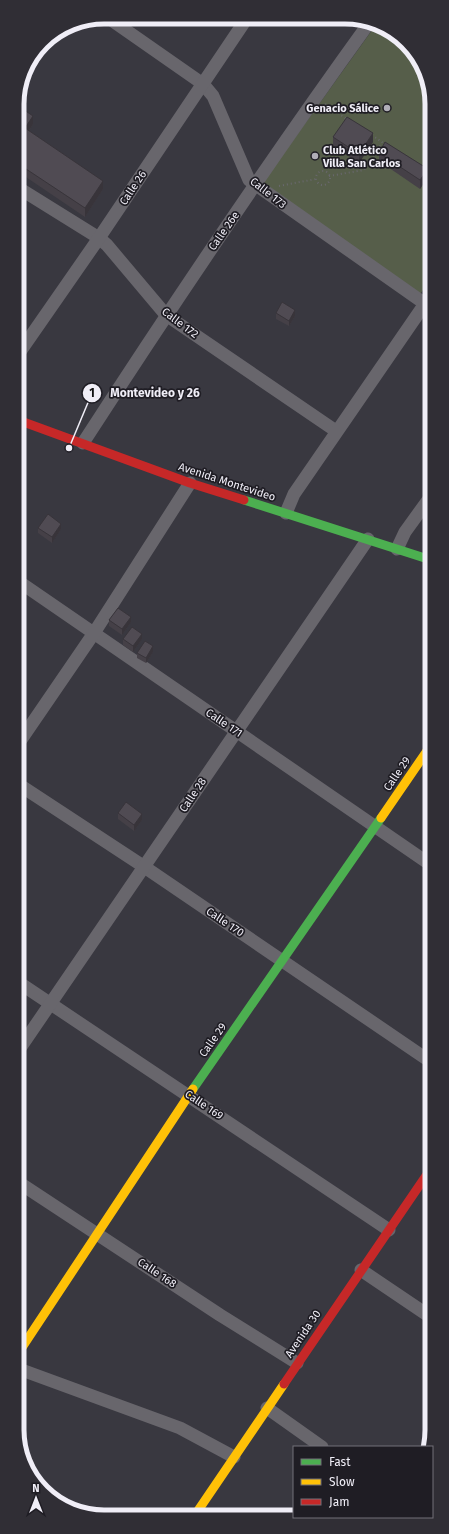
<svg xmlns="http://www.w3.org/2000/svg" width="449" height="1534" font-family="'Fira Sans',sans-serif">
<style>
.green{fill:#565e4a}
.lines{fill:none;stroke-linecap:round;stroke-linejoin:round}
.path{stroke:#69686d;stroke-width:2;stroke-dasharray:1 3;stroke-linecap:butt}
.street{stroke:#68666c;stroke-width:13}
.fast{stroke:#4caf50;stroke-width:9}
.slow{stroke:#ffc107;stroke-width:9}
.jam{stroke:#c62828;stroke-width:9}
.wall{fill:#454047}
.shaded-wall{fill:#38343a}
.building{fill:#504b53;stroke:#38343a}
.poi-dot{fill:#b0aeb7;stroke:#1f1d24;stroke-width:1.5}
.labels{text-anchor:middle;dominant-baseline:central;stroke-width:3.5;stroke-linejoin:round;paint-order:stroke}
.poi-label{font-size:11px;font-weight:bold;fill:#f0eef7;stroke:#1f1d24;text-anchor:end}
.street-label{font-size:11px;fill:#f0eef7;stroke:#1f1d24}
.rim{fill:none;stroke:#f0eef7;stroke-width:5}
.leader{fill:none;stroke:#f0eef7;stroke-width:1.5}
.callout-dot{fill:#f0eef7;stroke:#1f1d24;stroke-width:1.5}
.mark-label{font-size:12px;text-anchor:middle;font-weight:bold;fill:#111}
.callout-label{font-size:12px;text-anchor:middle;font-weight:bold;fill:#f0eef7;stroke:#1f1d24;stroke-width:3.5;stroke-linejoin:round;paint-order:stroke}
</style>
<rect width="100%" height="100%" fill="#393840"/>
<!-- green -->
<polygon class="green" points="375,26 407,43 430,87 431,278 419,296 261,185"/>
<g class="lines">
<!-- path -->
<g class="path">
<polyline points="325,104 348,120"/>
<polyline points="372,135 386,145"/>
<circle cx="323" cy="178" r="7"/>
<polyline points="329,176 364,170 382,143"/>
<polyline points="279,186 316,179"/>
</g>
<!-- street -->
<g class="street">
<polyline points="107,17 203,84 213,96 249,180 431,308"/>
<polyline points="17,187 99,238 107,245 166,315 336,431"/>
<polyline points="17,356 99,238 247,18"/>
<path d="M83 443C175 301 270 160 369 23"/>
<polyline points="286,513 294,494 431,295"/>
<polyline points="397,549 405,532 431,496"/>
<polyline points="18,581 431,865"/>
<polyline points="18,744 94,633 190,483"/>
<polyline points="18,784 143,866 431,1062"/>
<polyline points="18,982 389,1230"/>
<polyline points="18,1051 368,539"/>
<polyline points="18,1182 220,1315 297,1363"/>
<polyline points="361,1270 432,1318"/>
<polyline points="19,1369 180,1428 234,1457"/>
<polyline points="267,1408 322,1447"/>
</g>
<!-- fast -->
<g class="fast">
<polyline points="244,500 431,560"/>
<polyline points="193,1089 381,818"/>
</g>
<!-- slow -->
<g class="slow">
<polyline points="381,818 431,745"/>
<polyline points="19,1352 193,1089"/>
<polyline points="195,1515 284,1384"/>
</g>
<!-- jam -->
<g class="jam">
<polyline points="18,420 190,483 244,500"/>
<polyline points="284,1384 432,1167"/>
</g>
</g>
<!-- wall -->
<g class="wall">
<polygon points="17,105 33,124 29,131 103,189 85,217 17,171"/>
<polygon points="333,137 373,142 359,163 333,146"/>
<polygon points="379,153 428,177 420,189 379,161"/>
<polygon points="276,313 295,316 289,326 276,319"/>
<polygon points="38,528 61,529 52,543 38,533"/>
<polygon points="109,620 131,622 122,635 109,626"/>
<polygon points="123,639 142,639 133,652 123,645"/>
<polygon points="153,652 146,663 137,658 137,653"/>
<polygon points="118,813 142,820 134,831 118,819"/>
</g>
<!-- shaded-wall -->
<g class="shaded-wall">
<polygon points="33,116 33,124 25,137 25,128"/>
<polygon points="373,133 373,142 359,163 359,154"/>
<polygon points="428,169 428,177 420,189 420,180"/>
<polygon points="103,181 103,189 85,217 85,208"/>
<polygon points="295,310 295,316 289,326 289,321"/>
<polygon points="61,524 61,529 52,543 52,537"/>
<polygon points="131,617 131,622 122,635 122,629"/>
<polygon points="142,634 142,639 133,652 133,646"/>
<polygon points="153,646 153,652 146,663 146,658"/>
<polygon points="142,814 142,820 134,831 134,825"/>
</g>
<!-- building -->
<g class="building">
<polygon points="17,105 33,116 25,128 103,181 85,208 17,163"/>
<polygon points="347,117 373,133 359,154 333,137"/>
<polygon points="385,142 428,169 420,180 379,153"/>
<polygon points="282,302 295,310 289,321 276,313"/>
<polygon points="48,514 61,524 52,537 38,528"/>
<polygon points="118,608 131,617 122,629 109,620"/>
<polygon points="132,627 142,634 133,646 123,639"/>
<polygon points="145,641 153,646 146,658 137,653"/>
<polygon points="126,802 142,814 134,825 118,813"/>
</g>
<!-- markers -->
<g class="poi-dot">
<circle cx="387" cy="108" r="4"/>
<circle cx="315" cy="156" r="4"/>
</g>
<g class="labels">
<!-- poi labels -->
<g class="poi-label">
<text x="379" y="108">Genacio Sálice</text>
<text x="323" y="150" text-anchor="start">Club Atlético<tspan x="323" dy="13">Villa San Carlos</tspan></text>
</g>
<!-- street labels -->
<g class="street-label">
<text transform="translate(133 188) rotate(-56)">Calle 26</text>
<text transform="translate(268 193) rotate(38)">Calle 173</text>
<text transform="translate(224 231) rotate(-55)">Calle 26e</text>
<text transform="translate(180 323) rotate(37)">Calle 172</text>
<text transform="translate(227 482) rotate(18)">Avenida Montevideo</text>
<text transform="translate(224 723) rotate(34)">Calle 171</text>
<text transform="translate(397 774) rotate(-56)">Calle 29</text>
<text transform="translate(193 795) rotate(-56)">Calle 28</text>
<text transform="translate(225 922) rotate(34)">Calle 170</text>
<text transform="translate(213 1040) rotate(-55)">Calle 29</text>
<text transform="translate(204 1105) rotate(34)">Calle 169</text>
<text transform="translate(157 1273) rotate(34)">Calle 168</text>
<text transform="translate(303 1334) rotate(-56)">Avenida 30</text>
</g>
</g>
<!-- crop -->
<path d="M0 0H449V1534H0ZM104 24H345A80 80 0 0 1 425 104V1430A80 80 0 0 1 345 1510H104A80 80 0 0 1 24 1430V104A80 80 0 0 1 104 24Z" fill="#302e35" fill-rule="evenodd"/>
<path class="rim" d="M104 24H345A80 80 0 0 1 425 104V1430A80 80 0 0 1 345 1510H104A80 80 0 0 1 24 1430V104A80 80 0 0 1 104 24Z"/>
<!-- callouts -->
<path class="leader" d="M69 448L92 393"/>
<g class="callout-dot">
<circle cx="69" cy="448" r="4"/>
<circle cx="92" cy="393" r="10"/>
</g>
<g class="mark-label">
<text x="92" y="397">1</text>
</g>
<g class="callout-label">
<text x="155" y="397">Montevideo y 26</text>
</g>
<!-- legend -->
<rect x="293" y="1446" width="140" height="72" fill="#1f1d24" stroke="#737178"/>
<rect x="301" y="1459" width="20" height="6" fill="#4caf50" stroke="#737178"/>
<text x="329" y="1466" font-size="12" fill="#f0eef7">Fast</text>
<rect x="301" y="1479" width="20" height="6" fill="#ffc107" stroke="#737178"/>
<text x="329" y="1486" font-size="12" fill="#f0eef7">Slow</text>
<rect x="301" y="1499" width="20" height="6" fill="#c62828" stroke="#737178"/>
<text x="329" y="1506" font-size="12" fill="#f0eef7">Jam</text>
<!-- north arrow -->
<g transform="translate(36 1498)" stroke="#1f1d24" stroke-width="3" paint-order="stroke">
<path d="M0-3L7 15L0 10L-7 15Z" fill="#f0eef7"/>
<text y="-6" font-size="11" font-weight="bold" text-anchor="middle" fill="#f0eef7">N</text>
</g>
</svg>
